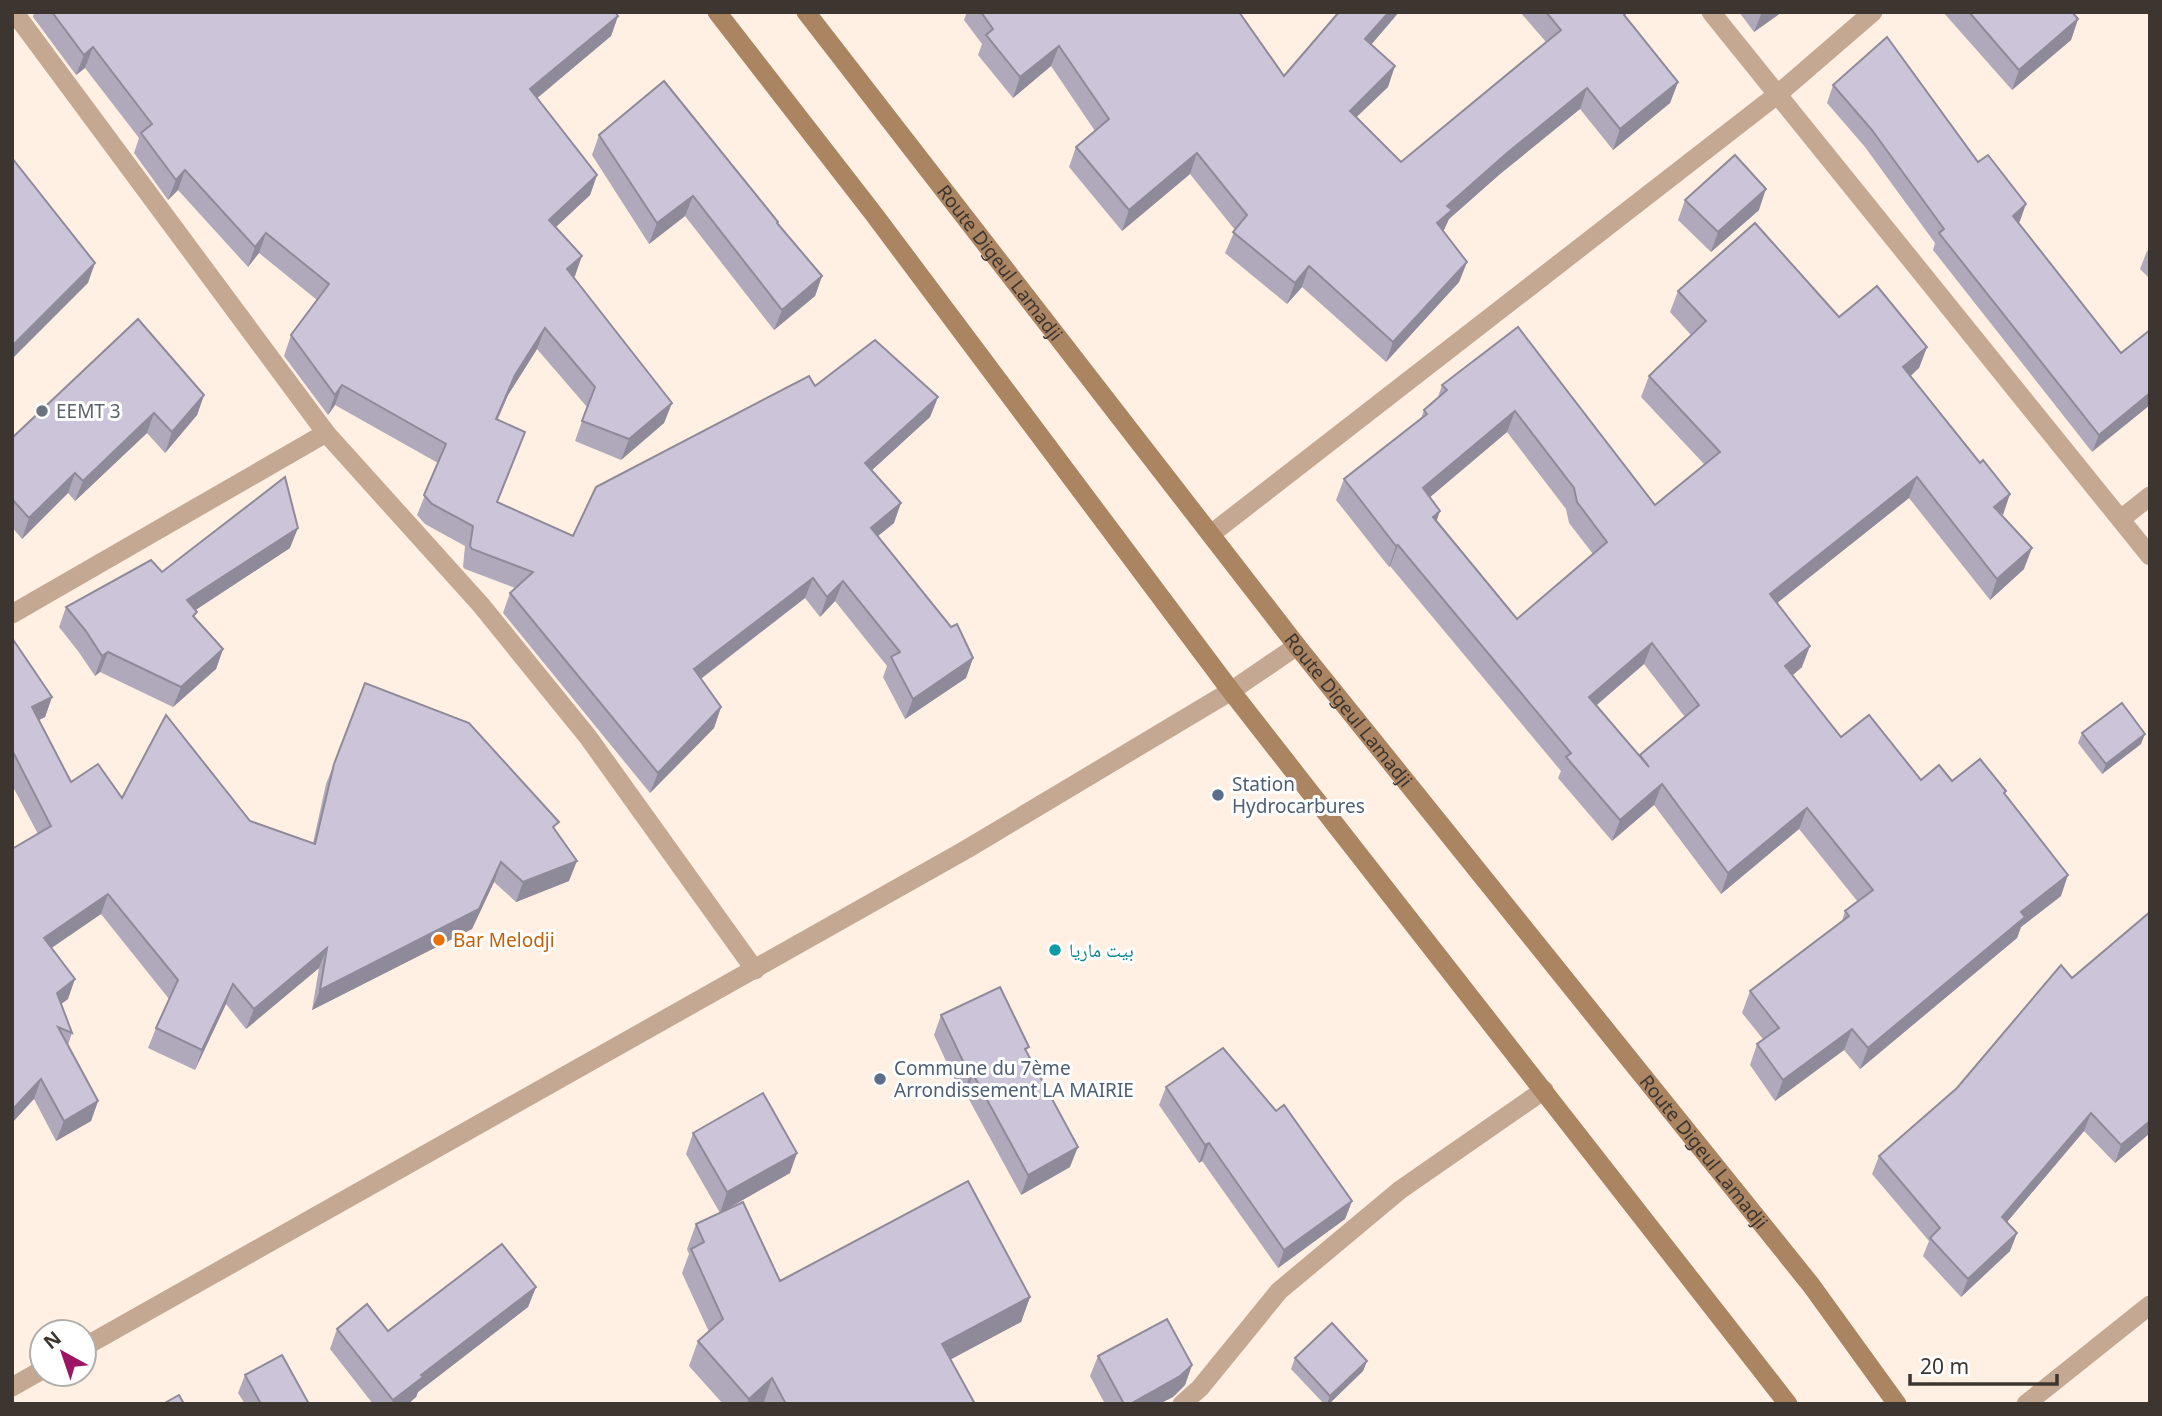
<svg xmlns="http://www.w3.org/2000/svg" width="2162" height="1416" font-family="'Noto Sans','Noto Naskh Arabic',sans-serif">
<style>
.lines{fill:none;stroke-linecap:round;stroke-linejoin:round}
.minor{stroke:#c4a892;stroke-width:19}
.tertiary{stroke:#c4a892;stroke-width:19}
.secondary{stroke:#ab8462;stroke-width:19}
.wall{fill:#afa9bb;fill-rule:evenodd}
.shaded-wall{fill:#8f8a99}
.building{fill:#ccc5da;stroke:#8f8a99;stroke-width:2;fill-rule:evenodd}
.worship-dot{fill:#6b7280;stroke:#fff;stroke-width:2.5}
.service-dot{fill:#5c6f8a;stroke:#fff;stroke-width:2.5}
.food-dot{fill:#e8710a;stroke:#fff;stroke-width:2.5}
.culture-dot{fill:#0f9aa8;stroke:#fff;stroke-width:2.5}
.labels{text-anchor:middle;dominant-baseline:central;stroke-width:6;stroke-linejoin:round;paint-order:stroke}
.street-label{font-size:19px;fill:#3d352f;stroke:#fff}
.worship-label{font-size:19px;fill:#5b616d;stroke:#fff;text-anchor:start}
.service-label{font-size:19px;fill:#4e5e75;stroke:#fff;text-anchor:start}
.food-label{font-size:19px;fill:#c56008;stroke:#fff;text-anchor:start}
.culture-label{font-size:19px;fill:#0d838f;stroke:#fff;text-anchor:start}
</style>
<rect width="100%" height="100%" fill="#fff0e3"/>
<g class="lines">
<!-- minor -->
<g class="minor">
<polyline points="14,12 326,433 481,605 588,737 755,970"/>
<polyline points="1711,12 2150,556"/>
<polyline points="2121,519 2150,496"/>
<polyline points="1211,534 1778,94 1873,12"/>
<polyline points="12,614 326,433"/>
<polyline points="84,1347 967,849 1231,691 1297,646"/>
<polyline points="12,1387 42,1370"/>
<polyline points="1182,1404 1200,1388 1279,1291 1400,1190 1544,1090"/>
</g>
<!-- tertiary -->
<polyline class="tertiary" points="2026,1404 2150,1305"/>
<!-- secondary -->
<g class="secondary">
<polyline points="717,12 873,213 1231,691 1788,1404"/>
<path id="s1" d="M806 12 1297 646 1811 1285 1897 1404"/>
</g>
</g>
<!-- wall -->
<g class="wall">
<polygon points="34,12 615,12 618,16 611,36 537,98 597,175 590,195 556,227 575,276 574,277 672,403 664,423 621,460 575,441 587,407 537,349 508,395 497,420 497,503 573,536 815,386 938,397 930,417 872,470 894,523 878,536 973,658 966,678 905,719 883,677 887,666 835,601 820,617 805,598 701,679 721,707 714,728 650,793 503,613 510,593 515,588 465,569 463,567 465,546 425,524 417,515 438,463 335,405 328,415 284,356 291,335 317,300 259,253 248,267 178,190 168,200 134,153 139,138 85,68 76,75 33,17"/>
<polygon points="967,12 1239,12 1284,76 1399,12 1371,45 1388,87 1356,117 1401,162 1546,42 1520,12 1626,12 1625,16 1678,82 1670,103 1613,150 1580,109 1500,174 1449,219 1443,231 1467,262 1459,282 1386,362 1302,287 1287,304 1225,253 1235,230 1190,174 1122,231 1069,167 1076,147 1095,131 1051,66 1013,98 978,55 982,44 964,20"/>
<polygon points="1739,12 1782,12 1754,32"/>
<polygon points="1943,12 2072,12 2078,19 2071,40 2012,90"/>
<polygon points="1833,85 2020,221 2018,223 2121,353 2150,330 2092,452 1933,250 1935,243 1865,147 1827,103"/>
<polygon points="599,135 778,222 777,224 822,276 815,296 774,330 685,216 649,244 592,155"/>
<polygon points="1685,200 1759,210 1711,252 1678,220"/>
<polygon points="2150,249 2150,279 2140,269 2147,251"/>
<path d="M1678 291 1839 317 1927 347 1919 368 1911 376 2002 516 2024 569 1990 600 1909 498 1777 603 1802 667 1792 676 1841 737 1921 780 1952 781 2005 795 2061 896 2021 927 2017 938 1860 1069 1844 1050 1775 1101 1750 1065 1757 1044 1763 1039 1742 1013 1750 991 1842 921 1845 911 1858 902 1799 829 1721 894 1654 805 1612 841 1558 778 1561 771 1390 566 1389 567 1336 500 1344 479 1421 419 1424 410 1438 397 1442 385 1518 327 1655 505 1705 465 1641 397 1649 376 1691 335 1670 312ZM1507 432 1566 509 1569 523 1593 554 1517 619 1437 521 1430 497ZM1644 664 1685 717 1640 756 1596 706Z"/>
<polygon points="204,395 197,415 165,453 147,433 75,501 68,493 22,539 12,527 12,438"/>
<polygon points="290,548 195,610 195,618 223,649 216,669 173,707 100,672 95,676 78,651 59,627 66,607 162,572"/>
<polygon points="12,638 52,697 45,717 39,720 71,782 122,798 250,821 313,843 326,784 334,764 556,831 569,881 516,902 494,882 472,929 312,1010 319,968 246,1029 226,1004 195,1070 148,1048 156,1028 169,999 101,914 51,948 68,999 61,1004 72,1033 68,1045 98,1101 91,1121 56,1141 34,1099 38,834 12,785"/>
<polygon points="2082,733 2141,744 2102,774 2078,743"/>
<polygon points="2150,912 2150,1133 2115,1163 2084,1131 2007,1222 2017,1233 2010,1251 1961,1297 1923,1256 1929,1241 1872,1174 1879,1156 1957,1088 2072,978"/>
<polygon points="941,1015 1027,1053 1070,1167 1021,1195 966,1094 962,1096 934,1035"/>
<polygon points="1166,1087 1352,1201 1345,1219 1278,1268 1202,1161 1199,1163 1159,1105"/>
<polygon points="693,1133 790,1173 720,1213 686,1154"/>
<polygon points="696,1224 780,1281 1030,1297 1021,1322 950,1359 975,1404 764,1404 764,1402 762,1404 723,1404 689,1366 698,1341 709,1332 682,1273 689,1254 687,1249"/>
<polygon points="536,1287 528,1307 418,1392 416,1397 408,1404 373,1404 330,1349 337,1329 388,1331"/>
<polygon points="1098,1356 1192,1365 1185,1385 1173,1397 1159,1404 1105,1404 1090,1376"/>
<polygon points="1295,1358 1367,1361 1363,1371 1329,1404 1324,1404 1291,1369"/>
<polygon points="245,1375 309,1404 245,1404 238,1393"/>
</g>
<!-- shaded-wall -->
<g class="shaded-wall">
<polygon points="1389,12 1399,12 1358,60 1365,39"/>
<polygon points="1762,12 1782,12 1754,32"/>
<polygon points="618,16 611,36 523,110 530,89"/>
<polygon points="2078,19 2071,40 2012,90 2019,70"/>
<polygon points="1059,46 1051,66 1013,98 1020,77"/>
<polygon points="93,47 85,68 76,75 84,55"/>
<polygon points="1395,66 1388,87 1342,131 1350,111"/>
<polygon points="1678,82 1670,103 1613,150 1620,129"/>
<polygon points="1587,88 1580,109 1500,174 1449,219 1444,230 1429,243 1437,223 1447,206 1507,153"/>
<polygon points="1197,153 1190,174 1122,231 1129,210"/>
<polygon points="185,170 178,190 168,200 176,180"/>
<polygon points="597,175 590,195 542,240 549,220"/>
<polygon points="1766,189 1759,210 1711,252 1718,232"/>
<polygon points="693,196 685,216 649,244 657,223"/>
<polygon points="2026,204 2020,221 2006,233 2013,216"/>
<polygon points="266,233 259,253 248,267 255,247"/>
<polygon points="582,256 575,276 560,289 567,269"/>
<polygon points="1467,262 1459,282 1386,362 1393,342"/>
<polygon points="95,263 88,283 12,359 12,346"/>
<polygon points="1309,266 1302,287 1287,304 1295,283"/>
<polygon points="822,276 815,296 774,330 782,310"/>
<polygon points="545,328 537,349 508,395 489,440 515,375"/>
<polygon points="1927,347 1919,368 1896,388 1903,367"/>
<polygon points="342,385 335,405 328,415 335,395"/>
<polygon points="2150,393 2150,405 2092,452 2099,435"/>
<polygon points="204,395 197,415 165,453 172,432"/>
<polygon points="938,397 930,417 858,483 865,463"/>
<polygon points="672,403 664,423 621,460 629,439"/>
<polygon points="1515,411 1507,432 1416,509 1423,488"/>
<polygon points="154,413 147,433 75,501 83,481"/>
<polygon points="75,473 68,493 22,539 29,518"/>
<polygon points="1917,477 1909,498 1762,615 1770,594"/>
<polygon points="2010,494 2003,515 1994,507"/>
<polygon points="901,503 894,523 863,548 871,528"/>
<polygon points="1440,511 1433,532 1433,517"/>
<polygon points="298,528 290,548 179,621 187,600"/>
<polygon points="1398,545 1390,566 1389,567 1396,546"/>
<polygon points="2032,548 2024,569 1990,600 1997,579"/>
<polygon points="813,578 805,598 687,689 694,669"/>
<polygon points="843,581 835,601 820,617 827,597"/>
<polygon points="1652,643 1644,664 1581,718 1589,697"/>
<polygon points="1810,646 1802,667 1777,688 1785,666"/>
<polygon points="223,649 216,669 173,707 181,687"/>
<polygon points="108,652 100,672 95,676 102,656"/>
<polygon points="973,658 966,678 905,719 913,699"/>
<polygon points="52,697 45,717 25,727 32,707"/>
<polygon points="721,707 714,728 650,793 658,773"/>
<polygon points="2145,734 2141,744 2102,774 2106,764"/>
<polygon points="1662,784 1654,805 1612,841 1620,820"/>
<polygon points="1807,808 1799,829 1721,894 1728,873"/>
<polygon points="577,861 569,881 516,902 523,882"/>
<polygon points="501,862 494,882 472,929 312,1010 320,990"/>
<polygon points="2068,875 2061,896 2021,927 2017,938 1860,1069 1868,1048 2021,912"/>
<polygon points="108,894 101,914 37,958 44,938"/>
<polygon points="327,948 319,968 246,1029 254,1009"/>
<polygon points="75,979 68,999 49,1013 57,993"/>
<polygon points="233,984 226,1004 195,1070 202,1050"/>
<polygon points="1852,1029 1844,1050 1775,1101 1783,1080"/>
<polygon points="973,1074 966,1094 962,1096 970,1076"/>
<polygon points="41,1079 34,1099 12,1123 12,1110"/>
<polygon points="98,1101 91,1121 56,1141 64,1121"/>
<polygon points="2091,1113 2084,1131 1996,1235 2002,1217"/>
<polygon points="2150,1121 2150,1133 2115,1163 2121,1145"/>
<polygon points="1209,1143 1202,1161 1199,1163 1205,1145"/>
<polygon points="1078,1147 1070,1167 1021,1195 1028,1175"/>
<polygon points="797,1153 790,1173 720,1213 727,1192"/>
<polygon points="1352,1201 1345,1219 1278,1268 1284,1250"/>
<polygon points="2017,1233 2010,1251 1961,1297 1968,1279"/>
<polygon points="536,1287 528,1307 418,1392 416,1397 408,1404 392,1404 393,1400 421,1375"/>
<polygon points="1030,1297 1021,1322 933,1369 942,1344"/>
<polygon points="1367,1361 1363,1371 1329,1404 1327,1404 1330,1396"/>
<polygon points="1192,1365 1185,1385 1173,1397 1159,1404 1130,1404"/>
<polygon points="772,1378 764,1402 762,1404 747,1404 749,1399"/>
</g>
<!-- building -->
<g class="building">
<polygon points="52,12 615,12 618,16 530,89 597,175 549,220 582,256 567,269 672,403 629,439 582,421 595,387 545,328 515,375 496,419 525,432 497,502 573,536 596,487 809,376 815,386 875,340 938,397 865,463 901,503 871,528 951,627 957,624 973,658 913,699 891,657 900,652 843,581 827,597 813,578 694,669 721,707 658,773 510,593 533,572 472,549 470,546 473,526 432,504 424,495 446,444 342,385 335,395 291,335 329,284 266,233 255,247 185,170 176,180 141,133 152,124 93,47 84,55"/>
<polygon points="981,12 1239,12 1284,76 1339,12 1389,12 1365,39 1395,66 1350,111 1401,162 1561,30 1546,12 1626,12 1624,15 1678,82 1620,129 1587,88 1507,153 1447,206 1452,210 1437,223 1467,262 1393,342 1309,266 1295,283 1233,232 1247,215 1197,153 1129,210 1076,147 1109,119 1059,46 1020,77 986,35 993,29"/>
<polygon points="1969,12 2072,12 2078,19 2019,70"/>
<polygon points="1887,37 1978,162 1988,155 2026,204 2013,216 2121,353 2150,330 2150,393 2099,435 1939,233 1944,229 1872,130 1833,85"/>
<polygon points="664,81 778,222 777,223 822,276 782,310 693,196 657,223 599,135"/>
<polygon points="1735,155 1766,189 1718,232 1685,200"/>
<polygon points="12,158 95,263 12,346"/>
<path d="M1755 223 1839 317 1877 286 1927 347 1903 367 1980 463 1983 460 2010 494 1994 507 2032 548 1997 579 1917 477 1770 594 1810 646 1785 666 1841 737 1869 715 1921 780 1939 765 1952 781 1980 759 2006 791 2004 793 2068 875 2021 912 2025 917 1868 1048 1852 1029 1783 1080 1757 1044 1779 1028 1750 991 1849 916 1845 911 1873 890 1807 808 1728 873 1662 784 1620 820 1566 757 1571 753 1398 545 1396 546 1344 479 1427 414 1424 410 1447 390 1442 385 1518 327 1655 505 1720 452 1649 376 1706 321 1678 291ZM1515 411 1574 488 1577 502 1607 542 1517 619 1433 517 1440 511 1423 488ZM1652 643 1699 705 1640 755 1649 767 1589 697Z"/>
<polygon points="138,319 204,395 172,432 154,413 83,481 75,473 29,518 12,499 12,438"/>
<polygon points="285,477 298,528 187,600 197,612 193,616 223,649 181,687 108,652 102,656 86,631 66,607 151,560 162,572"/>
<polygon points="12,638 52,697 32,707 71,782 98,764 122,798 166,715 250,821 315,844 334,764 365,683 469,723 559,822 553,827 577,861 523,882 501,862 479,909 320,990 327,948 254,1009 233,984 202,1050 156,1028 178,980 108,894 44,938 75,979 57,993 72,1033 58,1027 98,1101 64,1121 41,1079 12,1110 12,849 51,826 12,750"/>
<polygon points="2122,703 2145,734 2106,764 2082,733"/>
<polygon points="2150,912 2150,1121 2121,1145 2091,1113 2002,1217 2017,1233 1968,1279 1930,1238 1940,1228 1879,1156 1957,1088 2061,965 2072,978"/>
<polygon points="1000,987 1029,1047 1025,1049 1078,1147 1028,1175 973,1074 970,1076 941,1015"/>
<polygon points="1223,1048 1276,1111 1284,1105 1352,1201 1284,1250 1209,1143 1205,1145 1166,1087"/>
<polygon points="763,1093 797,1153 727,1192 693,1133"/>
<polygon points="968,1181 1030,1297 942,1344 975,1404 786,1404 772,1378 749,1399 698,1341 723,1319 691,1249 704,1242 696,1224 743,1202 780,1281"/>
<polygon points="502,1244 536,1287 421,1375 423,1377 393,1400 337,1329 367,1304 388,1331"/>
<polygon points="1167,1319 1192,1365 1180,1376 1130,1404 1124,1404 1098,1356"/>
<polygon points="1332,1323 1367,1361 1330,1396 1295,1358"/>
<polygon points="282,1355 309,1404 261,1404 245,1375"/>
<polygon points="179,1395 184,1404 163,1404"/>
</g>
<!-- markers -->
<circle class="worship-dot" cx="42" cy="411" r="7"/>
<g class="service-dot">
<circle cx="1218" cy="795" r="7"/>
<circle cx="880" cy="1079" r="7"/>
</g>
<circle class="food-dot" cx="439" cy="940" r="7"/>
<circle class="culture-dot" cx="1055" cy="950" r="7"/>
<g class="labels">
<!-- street labels -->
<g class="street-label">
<text stroke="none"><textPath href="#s1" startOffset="317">Route Digeul Lamadji</textPath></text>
<text stroke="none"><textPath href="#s1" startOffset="884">Route Digeul Lamadji</textPath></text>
<text stroke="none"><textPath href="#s1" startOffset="1451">Route Digeul Lamadji</textPath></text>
</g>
<!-- worship labels -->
<g class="worship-label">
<text x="56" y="411">EEMT 3</text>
</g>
<!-- service labels -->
<g class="service-label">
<text x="1232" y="784">Station<tspan x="1232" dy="22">Hydrocarbures</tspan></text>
<text x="894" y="1068">Commune du 7ème<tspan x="894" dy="22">Arrondissement LA MAIRIE</tspan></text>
</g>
<!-- food labels -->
<g class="food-label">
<text x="453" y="940">Bar Melodji</text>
</g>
<!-- culture labels -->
<g class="culture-label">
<text x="1069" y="950">بيت ماريا</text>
</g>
</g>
<!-- border -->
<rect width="2162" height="1416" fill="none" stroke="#3d352f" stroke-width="28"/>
<!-- north arrow -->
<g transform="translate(63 1353) rotate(320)"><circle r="33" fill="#ffffff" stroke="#b1aeac" stroke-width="2"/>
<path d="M0-5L12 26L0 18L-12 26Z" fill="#9d1666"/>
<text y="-10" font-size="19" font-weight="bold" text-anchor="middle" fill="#3d352f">N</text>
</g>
<!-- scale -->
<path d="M1910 1374v10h147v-10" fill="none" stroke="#3d352f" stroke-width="3.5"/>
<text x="1920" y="1374" font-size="21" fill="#3d352f" stroke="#ffffff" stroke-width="5" paint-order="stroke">20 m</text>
</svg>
